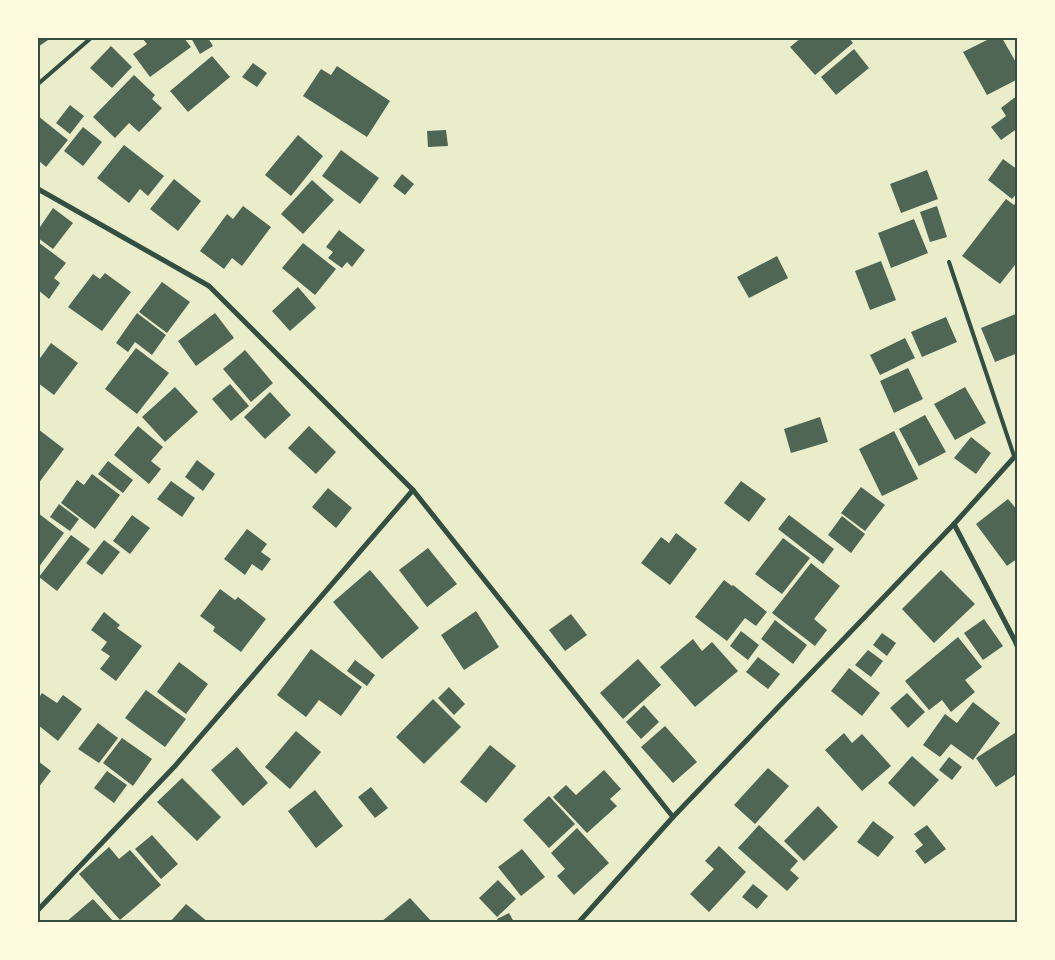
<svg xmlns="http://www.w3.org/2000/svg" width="1055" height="960" font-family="Karla,sans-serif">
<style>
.building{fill:#4f6655}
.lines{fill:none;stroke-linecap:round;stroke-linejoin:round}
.service{stroke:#344e41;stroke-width:4}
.minor{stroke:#344e41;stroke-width:5}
.neatline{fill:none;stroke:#344e41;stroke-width:2}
</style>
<rect width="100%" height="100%" fill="#e9edc9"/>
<!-- building -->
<g class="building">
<polygon points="38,38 51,38 38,47"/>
<polygon points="142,38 184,38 191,47 150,77 133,54 147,44"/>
<polygon points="191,38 208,38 213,46 200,54"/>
<polygon points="801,38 849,38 853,43 815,75 790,47"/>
<polygon points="991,38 1002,38 1018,66 1018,79 987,95 963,52"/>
<polygon points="111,46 132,67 112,88 90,68"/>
<polygon points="854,49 869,68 836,95 821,77"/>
<polygon points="212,56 230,77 188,112 170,91"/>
<polygon points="253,63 267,73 257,87 242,77"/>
<polygon points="337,66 390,101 367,137 303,96 321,69 331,75"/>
<polygon points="134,75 155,95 152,99 162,108 139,132 129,123 115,138 93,117"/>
<polygon points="1018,95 1018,128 1001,140 991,127 1006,116 1001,108"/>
<polygon points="70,105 84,116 70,134 56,123"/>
<polygon points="38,116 68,140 46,167 38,160"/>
<polygon points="83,127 102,142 83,166 64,151"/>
<polygon points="446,130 448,146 428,147 427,131"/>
<polygon points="298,135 323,156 291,196 265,175"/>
<polygon points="124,145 164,176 148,196 140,189 129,203 97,178"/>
<polygon points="341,150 379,178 360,204 322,176"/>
<polygon points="1003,159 1018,170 1018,192 1012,199 988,180"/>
<polygon points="927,170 938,199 901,213 890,184"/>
<polygon points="402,174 414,184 405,195 393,186"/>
<polygon points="174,179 201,201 178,231 150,209"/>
<polygon points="312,180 334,200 303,234 281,214"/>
<polygon points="1006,199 1014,205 1018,200 1018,261 1000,284 962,256"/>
<polygon points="243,206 271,227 242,266 232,258 224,269 200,251 227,214 233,219"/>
<polygon points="937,206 947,237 930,242 920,212"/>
<polygon points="53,208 73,223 53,249 38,238 38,230"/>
<polygon points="914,219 928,253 891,268 878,233"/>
<polygon points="339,230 365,250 352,267 347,262 342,268 328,258 333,252 326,247"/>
<polygon points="38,242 66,263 54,278 60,283 49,299 38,290"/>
<polygon points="303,243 336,269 315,295 282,268"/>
<polygon points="777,256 788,278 749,298 737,277"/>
<polygon points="881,261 896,300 870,310 855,271"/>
<polygon points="105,273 131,292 102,331 68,307 93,274 100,279"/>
<polygon points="162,282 190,302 167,333 139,312"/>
<polygon points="298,287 316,308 290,331 272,311"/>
<polygon points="137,313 166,335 152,355 135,342 128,352 116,343"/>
<polygon points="215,313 234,338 196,366 178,341"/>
<polygon points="1018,313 1018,353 995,362 981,328"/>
<polygon points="946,317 957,342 922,357 911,332"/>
<polygon points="905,338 915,358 880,375 870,355"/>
<polygon points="51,343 78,363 54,395 38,383 38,361"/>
<polygon points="136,348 169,373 137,414 105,389"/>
<polygon points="245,350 273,383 251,402 223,369"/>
<polygon points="908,368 923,399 894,413 880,381"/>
<polygon points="230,384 249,406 231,421 212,399"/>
<polygon points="175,387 198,412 165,442 142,417"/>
<polygon points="965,387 986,423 955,440 934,404"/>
<polygon points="270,392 291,415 265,439 244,417"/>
<polygon points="925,415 946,452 919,466 899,429"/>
<polygon points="820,417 828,442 791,453 784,429"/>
<polygon points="138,426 163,447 151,461 161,469 149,484 114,455"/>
<polygon points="309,426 336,452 316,474 288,448"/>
<polygon points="38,429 64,449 38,484"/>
<polygon points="894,431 918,479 882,496 859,449"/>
<polygon points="971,437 991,453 976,474 954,458"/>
<polygon points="197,460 215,474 203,491 185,477"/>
<polygon points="108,461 133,480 123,493 98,474"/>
<polygon points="92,474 120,495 95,529 61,503 77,480 84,485"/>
<polygon points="171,481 195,498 182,517 157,499"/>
<polygon points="741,481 766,499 749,522 724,503"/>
<polygon points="861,487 885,505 865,531 841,513"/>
<polygon points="328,488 352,508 336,528 312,507"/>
<polygon points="1008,499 1018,511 1018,558 1007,566 976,524"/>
<polygon points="59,504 79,519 70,531 50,517"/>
<polygon points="38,513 64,533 38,568"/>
<polygon points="132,515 150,528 130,554 113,541"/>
<polygon points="789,515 834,549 823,564 778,529"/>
<polygon points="842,516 865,534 851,553 828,535"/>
<polygon points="247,529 267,544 261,552 271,559 262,571 252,564 245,575 224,559"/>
<polygon points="676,533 697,549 670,585 641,563 661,537 669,543"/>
<polygon points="71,535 90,549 57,591 39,577"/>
<polygon points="783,538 810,558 782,594 755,574"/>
<polygon points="104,540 120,552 102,575 86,563"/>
<polygon points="428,548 457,584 427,607 399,570"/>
<polygon points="811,563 840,586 814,619 827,630 815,646 772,613"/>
<polygon points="370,570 419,628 382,659 333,602"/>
<polygon points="941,570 975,604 934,643 902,609"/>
<polygon points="724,580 732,586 733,585 767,612 756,626 745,618 727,641 695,617"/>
<polygon points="220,589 235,600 238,597 266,619 241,652 213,631 215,627 200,616"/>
<polygon points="476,611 499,647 464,670 441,635"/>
<polygon points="104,612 120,625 117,628 142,646 116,681 100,669 110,656 101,650 107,642 91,630"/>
<polygon points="571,614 587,635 565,651 549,630"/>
<polygon points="984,619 1003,646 983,660 964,633"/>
<polygon points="775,620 807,645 793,664 761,639"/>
<polygon points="741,631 759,645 748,660 730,646"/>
<polygon points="882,633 896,643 887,656 873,645"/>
<polygon points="958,637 982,667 965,680 975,692 951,712 942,700 929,710 905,681"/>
<polygon points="693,639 702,651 712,642 738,671 695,707 660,667"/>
<polygon points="311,649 362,687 341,716 319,700 306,717 277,695"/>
<polygon points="868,650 883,661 871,677 855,665"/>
<polygon points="758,657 780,674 768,689 746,672"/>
<polygon points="638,659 661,685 623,719 600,693"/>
<polygon points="355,660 375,675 367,686 347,671"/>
<polygon points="179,662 208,684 186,714 157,692"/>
<polygon points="849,668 880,693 862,716 831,691"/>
<polygon points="449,687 465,704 454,715 438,698"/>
<polygon points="146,690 186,719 165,747 125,718"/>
<polygon points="42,693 57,703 63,695 82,709 58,741 38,725 38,699"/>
<polygon points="907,693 925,712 908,728 890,708"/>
<polygon points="433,699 461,727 424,764 396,737"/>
<polygon points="973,702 1000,723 973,760 951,744 940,757 923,745 945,714 957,723"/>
<polygon points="644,705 659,722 641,739 626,722"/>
<polygon points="98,723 118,738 99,763 78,749"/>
<polygon points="665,726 697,762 673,783 641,747"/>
<polygon points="296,731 321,752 290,789 265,767"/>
<polygon points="1018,731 1018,773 996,787 976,758"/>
<polygon points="844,733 852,743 862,734 891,766 862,791 825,750"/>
<polygon points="122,738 152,759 133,786 103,763"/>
<polygon points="490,745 516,766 486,803 460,782"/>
<polygon points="237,747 268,783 243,806 211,770"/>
<polygon points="912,756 939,780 914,807 888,783"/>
<polygon points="949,757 962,767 952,780 939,770"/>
<polygon points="38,761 51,771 38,788"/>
<polygon points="768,768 789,786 755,824 734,805"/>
<polygon points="604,770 621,789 610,799 617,806 587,833 553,797 566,785 576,795"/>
<polygon points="107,771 127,785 114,803 94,788"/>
<polygon points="182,778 221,817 197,841 157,802"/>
<polygon points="371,787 388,808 375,818 358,797"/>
<polygon points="315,790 343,826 316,848 288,811"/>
<polygon points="549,796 575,824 549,848 523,820"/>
<polygon points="818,806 838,827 804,861 784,841"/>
<polygon points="873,821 894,837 878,857 857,842"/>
<polygon points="759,825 798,861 790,870 799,878 787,891 738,848"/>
<polygon points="927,825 946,849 925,864 915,851 923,845 914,834"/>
<polygon points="577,828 609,863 574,895 557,876 565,869 551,853"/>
<polygon points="152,835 178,864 161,879 135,849"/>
<polygon points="719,846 746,872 709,912 690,894 714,869 705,861"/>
<polygon points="109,847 119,859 130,850 161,885 120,920 79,874"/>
<polygon points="522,849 545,877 521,896 498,867"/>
<polygon points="498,880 516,899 497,917 479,898"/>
<polygon points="753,884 768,896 757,909 742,897"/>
<polygon points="410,898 432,922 381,922"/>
<polygon points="93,899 114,922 66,922"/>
<polygon points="186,904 208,922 170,922"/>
<polygon points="509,913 514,922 499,922 497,919"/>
</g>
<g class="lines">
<!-- service -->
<g class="service">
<polyline points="38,84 91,38"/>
<polyline points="949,262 1014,456"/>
</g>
<!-- minor -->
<g class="minor">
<polyline points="38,189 209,286 413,490 673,817"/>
<polyline points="954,524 1015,641 1018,648"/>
<polyline points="38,910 175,766 413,490"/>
<polyline points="579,922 673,817 954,524 1018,453"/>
</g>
</g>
<!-- border -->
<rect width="1055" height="960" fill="none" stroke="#fefae0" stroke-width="78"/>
<rect x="39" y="39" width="977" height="882" class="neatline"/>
</svg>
